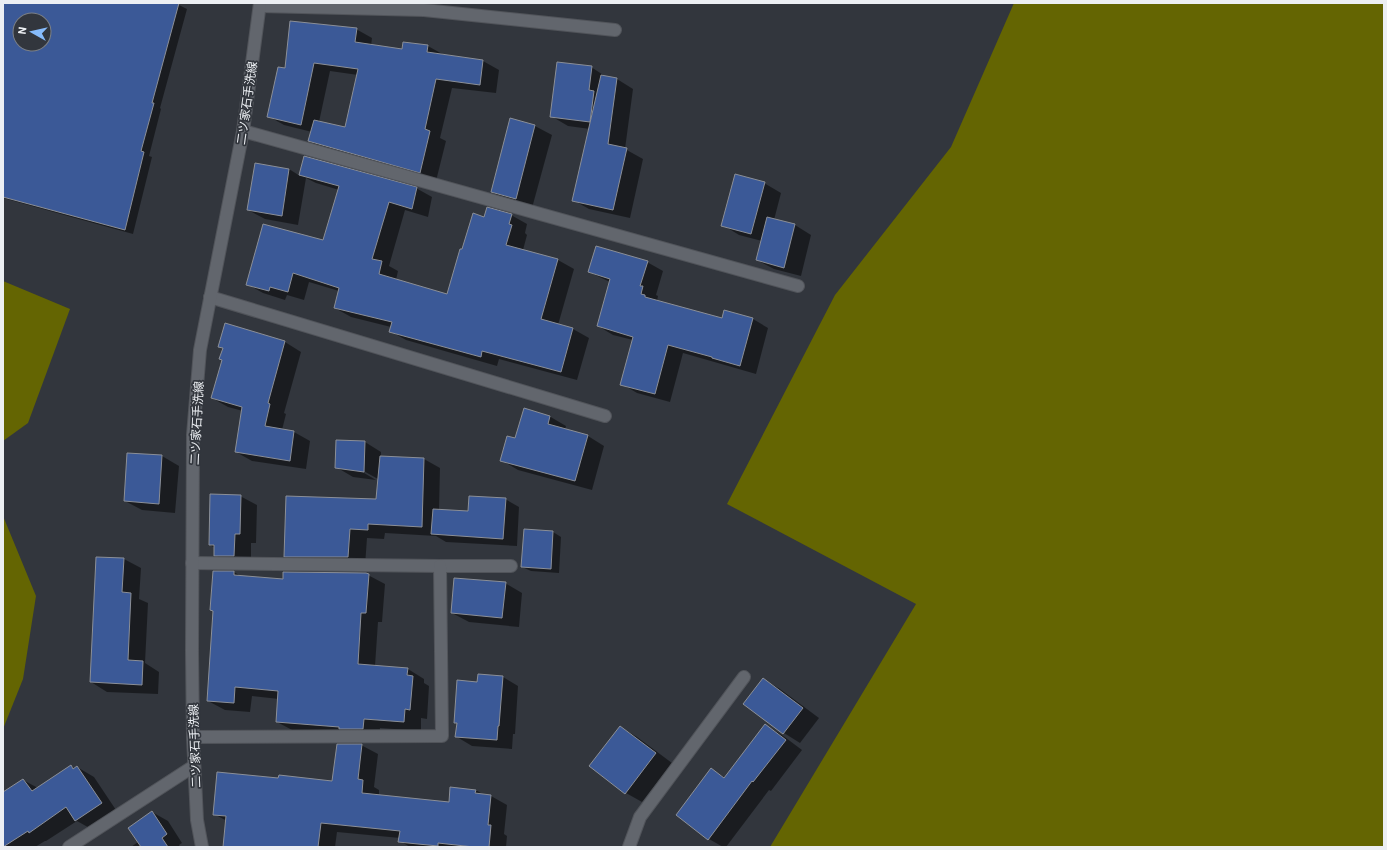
<svg xmlns="http://www.w3.org/2000/svg" width="1387" height="850" font-family="Barlow,'Noto Sans JP',sans-serif">
<style>
.forest{fill:#646502}
.shadow{fill:#0007;fill-rule:evenodd}
.building{fill:#3b5997;stroke:#8b8f97;fill-rule:evenodd}
.lines{fill:none;stroke-linecap:round;stroke-linejoin:round}
.minor-casing{stroke:#51545a;stroke-width:14}
.minor{stroke:#62666d;stroke-width:12}
.labels{text-anchor:middle;dominant-baseline:central;stroke-width:3.5;stroke-linejoin:round;paint-order:stroke}
.street-label{font-size:12px;fill:#eceff3;stroke:#32363d}
</style>
<rect width="100%" height="100%" fill="#32363d"/>
<!-- forest -->
<g class="forest">
<polygon points="1014,3 1384,3 1384,847 770,847 916,604 727,504 835,295 951,147"/>
<polygon points="3,281 70,309 28,423 3,441"/>
<polygon points="3,516 36,596 23,679 3,729"/>
</g>
<!-- shadow -->
<g class="shadow">
<path d="M3 3H175L187 9 160 108 161 109 149 156 152 157 133 234 3 198ZM20 20H44V44H20Z"/>
<path d="M356 29 372 38 371 46 403 50V43L428 46 444 55 483 61 499 70 496 93 452 88 440 138 446 141 436 181 325 150 309 141 312 132 284 125 268 116 286 69ZM330 71 358 75 345 128 319 122Z"/>
<polygon points="591,67 608,78 617,79 633,89 625,149 643,159 630,218 589,209 573,200 590,129 568,126 551,116"/>
<polygon points="511,119 535,126 552,135 532,208 508,202 492,192"/>
<polygon points="305,157 416,188 432,197 428,217 405,210 389,266 398,271 396,280 447,295 463,251 485,218 511,215 527,224 525,233 527,235 523,250 558,260 574,269 558,325 573,329 589,338 577,380 499,359 497,366 406,340 390,331 391,327 351,317 335,308 339,291 309,282 304,300 287,295 285,300 263,293 247,284 323,242 339,190 316,183 306,178 298,225 265,219 248,210 256,164 289,169 300,176"/>
<polygon points="764,183 781,193 774,220 795,225 811,235 801,276 774,269 757,260 762,241 739,235 723,225"/>
<polygon points="647,262 663,271 656,295 658,296 657,301 723,319 753,319 768,328 756,374 683,353 670,402 637,393 622,384 633,340 613,335 598,326 610,282 589,272"/>
<polygon points="285,342 301,352 284,413 286,414 282,430 294,432 310,441 306,469 252,461 236,452 243,411 228,407 212,398 223,360 224,349 220,346"/>
<polygon points="549,416 566,426 565,430 588,436 604,446 592,490 518,470 501,460 515,439"/>
<polygon points="365,442 381,452 381,457 424,459 440,468 439,510 469,512 505,499 519,507 517,546 446,542 436,536 385,533 384,539 367,538 365,566 302,566 285,556 377,500 378,479 360,469 359,470 376,480 353,477 336,467"/>
<polygon points="162,456 179,466 175,513 142,510 125,501"/>
<polygon points="240,496 257,505 256,543 251,543 251,565 232,565 215,555 215,548 210,545"/>
<polygon points="553,532 561,537 559,573 531,571 522,567"/>
<polygon points="124,559 141,568 139,599 148,603 145,663 159,672 158,694 107,692 91,682"/>
<polygon points="234,572 242,577 284,580 366,574 385,584 382,622 378,622 375,666 408,669 424,679 424,683 429,686 427,719 421,718 421,731 380,728 379,738 294,731 277,722 279,699 252,696 250,712 225,710 208,701"/>
<polygon points="505,583 522,593 519,627 469,622 452,613"/>
<polygon points="503,677 518,686 515,734 513,734 512,749 472,746 457,737 458,724 478,683"/>
<polygon points="763,679 780,689 819,718 800,743 784,733"/>
<polygon points="765,725 782,735 802,750 771,791 769,790 726,847 723,847 709,839 711,770 726,778"/>
<polygon points="620,727 637,737 672,763 642,802 626,793"/>
<polygon points="361,745 378,754 374,787 379,790 379,796 450,803 476,790 484,795 491,796 507,805 504,834 507,836 506,847 410,847 400,841 400,838 337,832 335,847 224,847 227,821 214,814 279,779 333,782"/>
<polygon points="71,766 75,769 77,767 94,777 118,813 93,830 77,821 46,841 45,841 35,847 3,847 3,793 23,780 38,788"/>
<polygon points="152,812 168,821 182,843 179,845 180,847 131,847 138,842"/>
</g>
<!-- building -->
<g class="building">
<path d="M3 3H179L152 103H154L141 151 144 152 125 230 3 197ZM20 20H44V44H20Z"/>
<polygon points="290,21 357,28 355,42 402,49 403,42 428,45 427,52 483,60 480,85 436,79 425,129 430,131 420,173 308,141 314,120 345,127 358,69 314,63 301,125 267,117 278,67 285,68"/>
<polygon points="557,62 592,66 589,90 594,91 590,122 550,117"/>
<polygon points="601,75 617,78 608,144 627,148 613,210 572,201"/>
<polygon points="510,118 535,125 516,199 491,192"/>
<polygon points="304,156 417,187 412,209 389,202 372,259 382,261 379,274 447,294 460,249 462,249 473,213 484,217 487,207 512,214 509,224 512,225 506,245 558,259 541,319 573,328 561,372 482,351 481,357 389,332 392,322 334,308 339,288 293,273 288,292 270,287 269,291 246,285 263,224 323,240 339,186 299,175"/>
<polygon points="255,163 289,169 282,216 247,210"/>
<polygon points="735,174 765,182 751,234 721,226"/>
<polygon points="767,217 795,224 784,268 756,260"/>
<polygon points="596,246 648,261 640,286 643,286 641,294 645,295 645,297 722,318 724,310 753,318 740,366 712,358 712,357 668,345 655,394 620,385 633,337 597,326 610,279 588,272"/>
<polygon points="225,323 285,341 268,403 270,404 265,426 294,431 290,461 235,452 242,407 211,398 222,360 219,359 223,348 218,347"/>
<polygon points="524,408 550,416 548,424 588,435 575,481 500,461 507,436 515,438"/>
<polygon points="336,440 365,441 364,472 335,468"/>
<polygon points="127,453 162,455 159,504 124,501"/>
<polygon points="380,456 424,458 422,527 368,524 368,530 350,529 348,557 284,557 286,496 376,499"/>
<polygon points="210,494 241,495 240,534 235,534 234,556 214,556 214,545 209,545"/>
<polygon points="469,496 506,498 503,539 431,534 433,509 468,511"/>
<polygon points="524,529 553,531 551,569 521,567"/>
<polygon points="96,557 124,558 122,592 131,593 128,660 143,661 142,685 90,682"/>
<polygon points="213,571 234,571 234,575 283,579 283,572 366,573 369,574 366,613 361,613 358,664 408,668 407,675 413,676 410,710 405,709 404,722 364,719 363,729 339,729 339,727 276,722 278,691 235,687 234,703 207,701 213,611 210,610"/>
<polygon points="454,578 506,582 502,618 451,613"/>
<polygon points="478,674 503,676 499,726 498,726 497,740 455,737 457,723 454,723 457,680 477,682"/>
<polygon points="763,678 803,708 783,734 743,704"/>
<polygon points="765,724 786,740 753,782 752,781 708,840 676,815 711,768 724,778"/>
<polygon points="620,726 656,753 625,794 589,766"/>
<polygon points="337,744 362,744 358,779 363,780 362,793 449,802 450,787 476,790 475,793 491,795 488,825 491,825 489,847 474,847 438,843 438,846 398,842 400,831 321,823 318,847 223,847 226,816 213,815 217,772 278,778 279,775 332,781"/>
<polygon points="71,765 73,769 77,766 102,803 75,821 66,807 29,833 28,831 3,847 3,792 23,779 32,791"/>
<polygon points="152,811 167,834 162,838 168,847 141,847 128,828"/>
</g>
<g class="lines">
<defs>
<g id="minor">
<polyline points="260,6 424,10 615,30"/>
<polyline points="243,131 798,286"/>
<polyline points="210,297 605,416"/>
<polyline points="192,563 440,566 511,566"/>
<polyline points="193,737 442,736 440,566"/>
<polyline points="69,847 194,766"/>
<polyline points="202,847 197,820 193,737 192,652 193,435 200,350 243,131 260,3"/>
<polyline points="629,847 640,817 744,677"/>
</g>
</defs>
<!-- minor casing -->
<use href="#minor" class="minor-casing"/>
<!-- minor -->
<use href="#minor" class="minor"/>
</g>
<g class="labels">
<!-- street labels -->
<g class="street-label">
<text transform="translate(246 103) rotate(-82)">二ツ家石手洗線</text>
<text transform="translate(196 423) rotate(-87)">二ツ家石手洗線</text>
<text transform="translate(194 746) rotate(-92)">二ツ家石手洗線</text>
</g>
</g>
<!-- border -->
<rect width="1387" height="850" fill="none" stroke="#eceff3" stroke-width="8"/>
<!-- north arrow -->
<g transform="translate(32 32) rotate(278)"><circle r="19" fill="#32363d" stroke="#7c8086"/>
<path d="M0-3L7 15L0 10L-7 15Z" fill="#86bbfb"/>
<text y="-6" font-size="11" font-weight="bold" text-anchor="middle" fill="#eceff3">N</text>
</g>
</svg>
